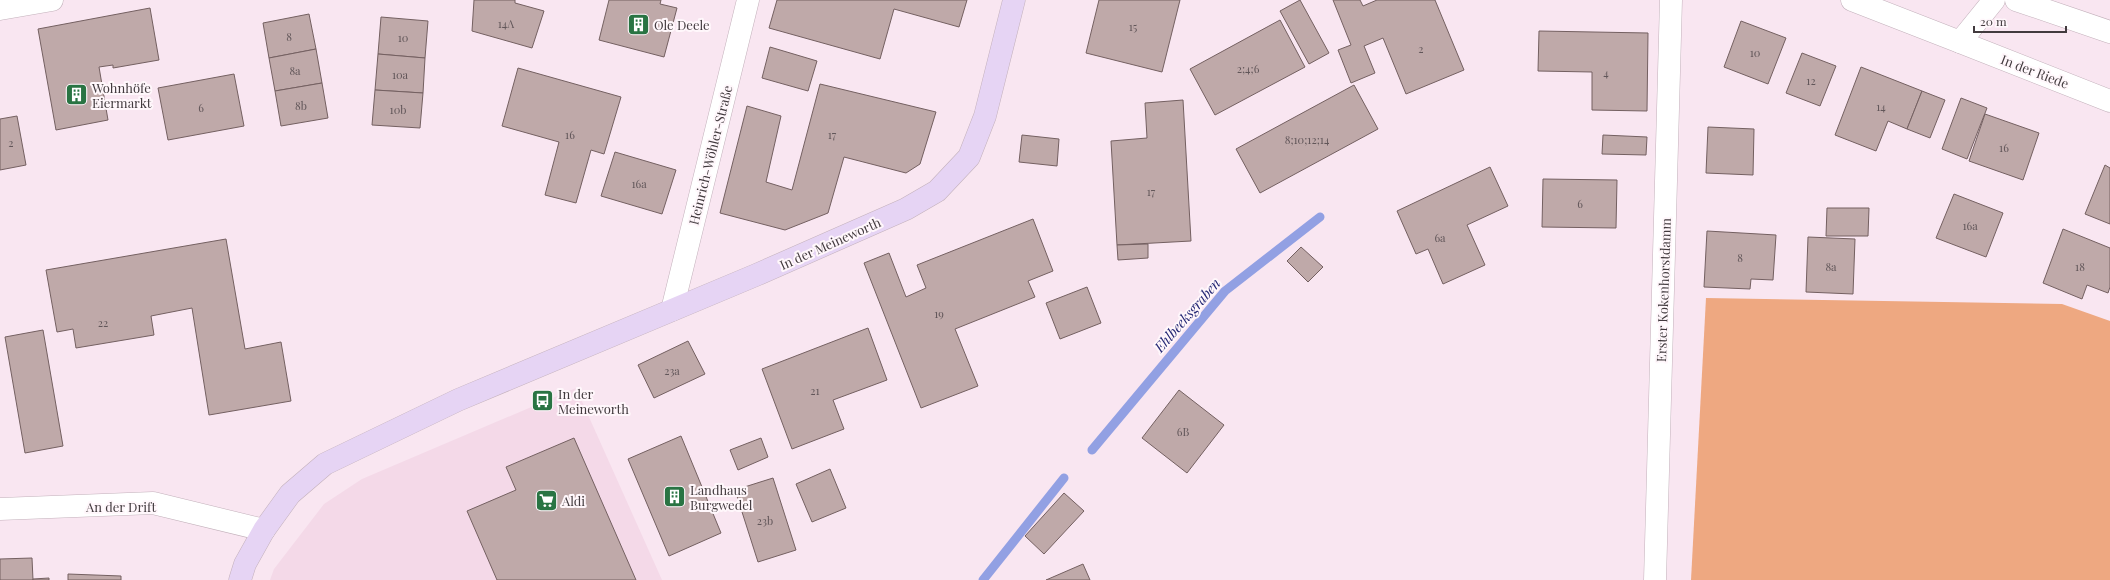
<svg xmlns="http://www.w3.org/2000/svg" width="2110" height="580" font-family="'Playfair Display',serif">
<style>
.built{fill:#f4d9e8}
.green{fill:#eea881}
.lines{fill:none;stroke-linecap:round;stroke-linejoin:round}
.stream{stroke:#92a0e3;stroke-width:9}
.building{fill:#bfa9a9;stroke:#746061}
.minor-casing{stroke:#c3b1bb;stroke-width:23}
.secondary-casing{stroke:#c3b1bb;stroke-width:23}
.minor{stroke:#fff;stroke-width:22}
.secondary{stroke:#e6d4f4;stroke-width:22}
.labels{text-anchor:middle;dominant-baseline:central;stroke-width:4;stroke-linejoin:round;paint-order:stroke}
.number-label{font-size:11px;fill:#615659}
.poi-label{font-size:13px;fill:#423a3e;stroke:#fff7fb;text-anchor:start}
.street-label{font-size:13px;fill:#423a3e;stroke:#fff7fb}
.water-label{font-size:14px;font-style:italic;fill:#242774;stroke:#fff7fb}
</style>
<rect width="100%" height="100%" fill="#f9e6f1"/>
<!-- built -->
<polygon class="built" points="576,388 662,580 270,580 274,569 324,504 362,479"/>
<!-- green -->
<polygon class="green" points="1706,298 2062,304 2110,321 2110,580 1691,580"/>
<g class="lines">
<!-- stream -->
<g class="stream">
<polyline points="1092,450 1225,291 1320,217"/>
<polyline points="983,580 1064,478"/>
</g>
</g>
<!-- building -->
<g class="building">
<polygon points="474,0 515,0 515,3 544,11 532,48 472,31"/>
<polygon points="609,0 661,0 660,4 677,8 664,57 599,40"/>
<polygon points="777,0 967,0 959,27 894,9 880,59 769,28"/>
<polygon points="1099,0 1180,0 1162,72 1086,53"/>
<polygon points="1300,0 1329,53 1309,64 1280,11"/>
<polygon points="1333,0 1360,0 1363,6 1377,0 1435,0 1464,70 1406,94 1383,38 1364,46 1375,73 1351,83 1338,50 1351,45"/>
<polygon points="150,8 159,60 113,68 113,65 99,67 108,120 56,130 38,29"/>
<polygon points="309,14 316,49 269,58 263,23"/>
<polygon points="381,17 428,21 425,58 378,54"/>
<polygon points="1280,20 1305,67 1215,115 1190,69"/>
<polygon points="1741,21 1786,38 1768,84 1724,67"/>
<polygon points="1539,31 1648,33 1647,111 1592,110 1592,72 1538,71"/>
<polygon points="770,47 817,61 808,91 762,78"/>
<polygon points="316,49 322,83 275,91 269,58"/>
<polygon points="1802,53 1836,66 1820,106 1786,93"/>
<polygon points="378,54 425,58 423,93 375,90"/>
<polygon points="1861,67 1922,91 1907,129 1888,121 1876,151 1835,135"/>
<polygon points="518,68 621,97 604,154 591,150 576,203 545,195 559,142 502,126"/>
<polygon points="234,74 244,126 168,140 158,88"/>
<polygon points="322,83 328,118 281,126 275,91"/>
<polygon points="820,84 936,112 920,164 906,173 844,157 828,213 785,230 720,213 747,106 781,116 766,182 792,190"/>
<polygon points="1354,85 1378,129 1260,193 1236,149"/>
<polygon points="375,90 423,93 420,128 372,125"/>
<polygon points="1922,91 1945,100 1930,138 1907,129"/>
<polygon points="1961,98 1987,108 1967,159 1942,149"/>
<polygon points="1183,100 1191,241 1117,245 1111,141 1147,138 1145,103"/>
<polygon points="1985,114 2039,133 2023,180 1969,161"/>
<polygon points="17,116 26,165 0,170 0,119"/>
<polygon points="1708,127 1754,129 1753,175 1706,173"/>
<polygon points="1022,135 1059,139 1057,166 1019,162"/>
<polygon points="1603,135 1647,137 1646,155 1602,154"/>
<polygon points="615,152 676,170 662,214 601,196"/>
<polygon points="2105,165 2110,168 2110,224 2085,214"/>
<polygon points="1490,167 1508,206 1467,225 1485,265 1443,284 1428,249 1416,254 1397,211"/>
<polygon points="1543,179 1617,180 1616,228 1542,227"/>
<polygon points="1954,194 2003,213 1986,257 1936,238"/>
<polygon points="1827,208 1869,208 1868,236 1826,236"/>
<polygon points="1033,219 1053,271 1028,281 1035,297 955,329 978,386 921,408 864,263 889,253 906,297 926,288 917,265"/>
<polygon points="2063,229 2110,248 2110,287 2108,293 2087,285 2082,299 2043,283"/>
<polygon points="1707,231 1776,235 1773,280 1751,279 1750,289 1704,287"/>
<polygon points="1808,237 1855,239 1853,294 1806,292"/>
<polygon points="226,239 245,349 281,342 291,401 209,415 192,308 151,316 154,335 76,348 73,329 57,332 46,270"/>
<polygon points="1148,244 1148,258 1118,260 1117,245"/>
<polygon points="1301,247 1323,267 1308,282 1287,261"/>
<polygon points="1087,287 1101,323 1060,339 1046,303"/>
<polygon points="868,328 887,380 833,400 844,429 792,449 762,369"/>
<polygon points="43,330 63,446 25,453 5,337"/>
<polygon points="688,341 705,374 654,398 638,365"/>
<polygon points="1179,390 1224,425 1187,473 1142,438"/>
<polygon points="681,436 721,533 669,556 628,459"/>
<polygon points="574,438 636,580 497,580 467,511 516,490 506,467"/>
<polygon points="761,438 768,457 738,470 730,450"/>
<polygon points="830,469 846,508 812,522 796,484"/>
<polygon points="773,478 796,550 758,562 735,490"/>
<polygon points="1064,493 1084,511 1044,554 1025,536"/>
<polygon points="32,558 33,580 0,580 0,559"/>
<polygon points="1083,564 1090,580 1046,580"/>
<polygon points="68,574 121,576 121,580 68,580"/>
<polygon points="49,578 49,580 33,580 33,579"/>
</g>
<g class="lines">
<defs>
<g id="minor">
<polyline points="1852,0 1960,42 1994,0"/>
<polyline points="2016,0 2110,32"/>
<polyline points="0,9 52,0"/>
<polyline points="1960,42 2110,101"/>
<polyline points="672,310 748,0"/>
<polyline points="0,509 153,503 264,530"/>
<polyline points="1655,580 1671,0"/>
</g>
<polyline id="secondary" points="240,580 245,564 264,530 290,494 325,464 458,400 756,275 906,209 937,191 969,157 985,116 1014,0"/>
</defs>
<!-- minor casing -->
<use href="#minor" class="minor-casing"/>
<!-- secondary casing -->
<use href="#secondary" class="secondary-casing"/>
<!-- minor -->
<use href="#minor" class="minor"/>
<!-- secondary -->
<use href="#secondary" class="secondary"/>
</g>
<!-- icons -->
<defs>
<symbol id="building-square" viewBox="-11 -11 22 22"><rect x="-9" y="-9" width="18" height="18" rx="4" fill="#297443" stroke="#fff7fb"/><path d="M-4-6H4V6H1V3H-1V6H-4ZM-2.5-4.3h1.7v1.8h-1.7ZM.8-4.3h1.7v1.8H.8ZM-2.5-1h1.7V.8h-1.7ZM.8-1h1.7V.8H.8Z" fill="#fff"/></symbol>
<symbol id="bus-square" viewBox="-11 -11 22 22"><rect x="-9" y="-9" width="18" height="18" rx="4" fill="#297443" stroke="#fff7fb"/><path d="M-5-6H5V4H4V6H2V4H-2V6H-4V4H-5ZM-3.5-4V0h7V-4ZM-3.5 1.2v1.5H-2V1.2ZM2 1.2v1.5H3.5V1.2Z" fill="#fff"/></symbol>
<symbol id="supermarket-square" viewBox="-11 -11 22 22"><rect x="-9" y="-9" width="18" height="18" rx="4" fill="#297443" stroke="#fff7fb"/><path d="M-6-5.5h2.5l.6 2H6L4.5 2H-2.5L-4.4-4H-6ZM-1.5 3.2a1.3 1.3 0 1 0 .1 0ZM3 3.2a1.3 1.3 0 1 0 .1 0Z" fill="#fff"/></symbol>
</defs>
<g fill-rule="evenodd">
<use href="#building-square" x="626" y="12" width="25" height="25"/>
<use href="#building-square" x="64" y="82" width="25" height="25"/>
<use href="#bus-square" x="530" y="388" width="25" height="25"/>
<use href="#building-square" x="662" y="484" width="25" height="25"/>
<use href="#supermarket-square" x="534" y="488" width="25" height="25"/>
</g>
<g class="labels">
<!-- number labels -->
<g class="number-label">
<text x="506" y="23">14A</text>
<text x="1133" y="26">15</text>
<text x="289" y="36">8</text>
<text x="403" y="37">10</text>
<text x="1421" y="48">2</text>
<text x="1755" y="52">10</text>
<text x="1248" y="68">2;4;6</text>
<text x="295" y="70">8a</text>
<text x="1606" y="72">4</text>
<text x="400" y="74">10a</text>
<text x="1811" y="80">12</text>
<text x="301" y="105">8b</text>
<text x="1881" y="106">14</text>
<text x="201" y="107">6</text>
<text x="398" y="109">10b</text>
<text x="570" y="134">16</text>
<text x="832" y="134">17</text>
<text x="1307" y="139">8;10;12;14</text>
<text x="11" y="142">2</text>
<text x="2004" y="147">16</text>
<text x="639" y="183">16a</text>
<text x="1151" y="191">17</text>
<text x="1580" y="203">6</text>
<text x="1970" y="225">16a</text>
<text x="1440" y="237">6a</text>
<text x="1740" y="257">8</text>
<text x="1831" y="266">8a</text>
<text x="2080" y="266">18</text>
<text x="939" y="313">19</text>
<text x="103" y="322">22</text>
<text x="672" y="370">23a</text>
<text x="815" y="390">21</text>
<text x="1183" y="431">6B</text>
<text x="765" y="520">23b</text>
</g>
<!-- poi labels -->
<g class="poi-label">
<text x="654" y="24">Ole Deele</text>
<text x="92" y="87">Wohnhöfe<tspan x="92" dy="15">Eiermarkt</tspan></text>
<text x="558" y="393">In der<tspan x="558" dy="15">Meineworth</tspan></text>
<text x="690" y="489">Landhaus<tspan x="690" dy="15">Burgwedel</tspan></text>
<text x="562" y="500">Aldi</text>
</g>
<!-- street labels -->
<g class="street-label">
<text transform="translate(2035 71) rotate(21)">In der Riede</text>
<text transform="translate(710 155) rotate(-76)">Heinrich-Wöhler-Straße</text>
<text transform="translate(830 243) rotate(-24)">In der Meineworth</text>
<text transform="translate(1663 290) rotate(-88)">Erster Kokenhorstdamm</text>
<text x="121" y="506">An der Drift</text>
</g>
<!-- water labels -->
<g class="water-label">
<text transform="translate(1187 315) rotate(-49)">Ehlbeeksgraben</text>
</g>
</g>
<!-- scale -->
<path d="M1974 26v6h92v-6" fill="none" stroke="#423a3e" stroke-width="2"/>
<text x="1980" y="26" font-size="12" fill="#423a3e" stroke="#fff7fb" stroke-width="3" paint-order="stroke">20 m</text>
</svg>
